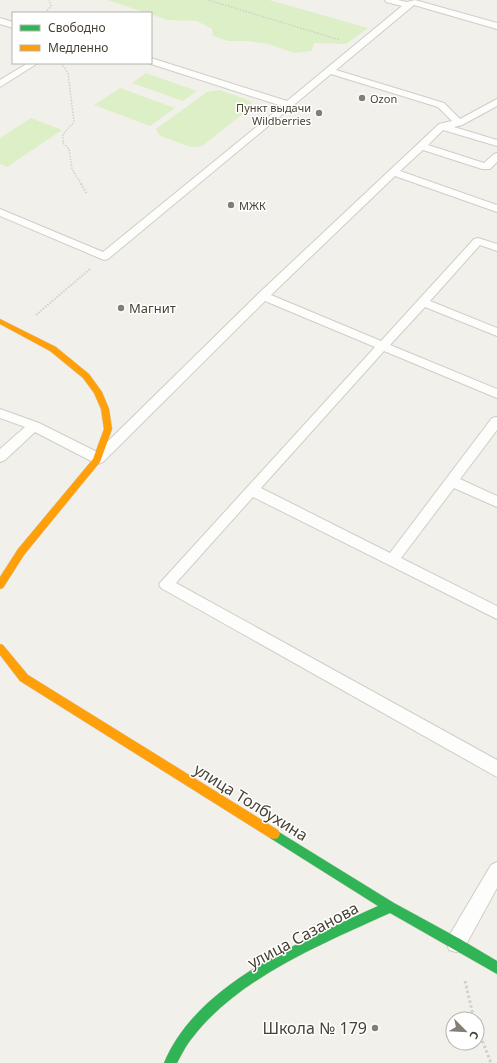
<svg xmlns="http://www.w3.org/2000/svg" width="497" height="1063" font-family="'Noto Sans',sans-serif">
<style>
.green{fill:#dcefc7}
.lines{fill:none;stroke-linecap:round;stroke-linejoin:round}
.lane-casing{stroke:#d0cdc7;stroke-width:2}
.fast-casing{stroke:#d1cec0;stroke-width:1}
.slow-casing{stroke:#d1cec0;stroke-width:1}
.path-far2{stroke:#d2d0c9;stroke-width:1.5;stroke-dasharray:1.5 1.5;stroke-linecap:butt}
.path-far1{stroke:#d2d0c9;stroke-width:2;stroke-dasharray:1.5 1.5;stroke-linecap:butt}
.path{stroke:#d2d0c9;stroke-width:3;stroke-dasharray:2.5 2.5;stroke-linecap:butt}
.lane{fill:#fdfdfc;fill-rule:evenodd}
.fast{fill:#30b455;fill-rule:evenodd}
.slow{fill:#ff9f0a;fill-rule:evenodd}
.poi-dot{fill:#847f74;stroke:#fff;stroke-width:1.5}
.labels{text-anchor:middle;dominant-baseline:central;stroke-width:3;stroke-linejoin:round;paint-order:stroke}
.far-poi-label{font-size:11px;fill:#484234;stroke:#fff;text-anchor:start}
.poi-label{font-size:13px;fill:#484234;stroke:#fff;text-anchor:start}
.near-street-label{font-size:16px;fill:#484234;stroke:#fff}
.near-poi-label{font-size:16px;fill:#484234;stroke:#fff;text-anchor:end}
</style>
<rect width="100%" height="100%" fill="#f2f0ea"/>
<!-- green -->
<g class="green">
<polygon points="107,0 269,0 368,28 346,44 314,43 312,51 294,53 268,44 248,41 228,41 213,36 212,29 197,21 167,20 151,14 151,13 147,13"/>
<polygon points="146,73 197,91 183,101 132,83"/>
<polygon points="120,88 175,108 150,126 94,105"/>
<polygon points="220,90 250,101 253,106 202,146 191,147 160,136 156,129 207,92"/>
<polygon points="31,118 62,130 7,167 0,164 0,138"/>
</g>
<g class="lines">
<defs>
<g id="lane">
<polygon points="385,0 398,0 407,2 415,0 497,23 497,29 414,5 336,70 444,103 460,119 497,99 497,106 462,125 454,127 497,140 497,146 443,130 428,145 484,163 494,154 497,153 497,162 490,169 482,169 423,150 400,171 497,205 497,212 395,176 271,295 381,341 474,239 478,238 497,244 497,251 480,245 430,301 497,328 497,336 425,307 390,345 497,389 497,398 384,351 261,488 390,553 492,418 497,417 497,430 460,479 497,496 497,507 454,488 401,558 497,606 497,619 253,497 176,583 497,760 497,777 161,588 159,584 375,347 265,301 103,462 98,464 93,462 35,432 5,460 0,462 0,449 25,427 0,418 0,409 39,423 97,452 259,293 439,124 452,121 438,107 331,74 108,259 104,260 0,216 0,209 103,252 282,106 148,63 151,63 151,58 287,101 402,6 386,2"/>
<polygon points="0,18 13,22 13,28 0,24"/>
<polygon points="28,63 38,63 0,87 0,80"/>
<polygon points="497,862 497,888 463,950 456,952 449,950 447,943 449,936 491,865"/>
</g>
<path id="fast" d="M274 829 394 903 460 939 497 961V974L390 913C324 943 238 978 193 1037 186 1045 182 1054 177 1063H164C197 983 304 940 378 906L270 838 268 834 270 830Z"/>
<g id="slow">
<polygon points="0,319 56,347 89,374 102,392 109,409 112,429 100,462 24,555 3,588 0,589 0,577 18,549 93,459 104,429 101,409 94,393 83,378 50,351 0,324"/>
<polygon points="0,644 3,645 28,675 278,830 280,834 278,838 274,839 270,838 20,681 0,655"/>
</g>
</defs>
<!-- lane casing -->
<use href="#lane" class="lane-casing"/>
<!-- fast casing -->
<use href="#fast" class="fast-casing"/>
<!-- slow casing -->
<use href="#slow" class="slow-casing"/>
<!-- path-far2 -->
<g class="path-far2">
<polyline points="208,0 340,40"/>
<polyline points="45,13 51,6 49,0"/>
<polyline points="61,63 68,73 74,122 63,134 63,143 69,149 72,169 82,185"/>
</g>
<!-- path-far1 -->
<g class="path-far1">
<polyline points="81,184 87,194"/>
<polyline points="36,315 90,269"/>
</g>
<!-- path -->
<g class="path">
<polyline points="465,981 474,1019"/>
<polyline points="477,1027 491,1063"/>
</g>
<!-- lane -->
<use href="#lane" class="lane"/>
<!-- fast -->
<use href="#fast" class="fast"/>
<!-- slow -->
<use href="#slow" class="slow"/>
</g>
<!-- markers -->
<g class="poi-dot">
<circle cx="362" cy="98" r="4"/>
<circle cx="319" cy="113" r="4"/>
<circle cx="231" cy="205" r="4"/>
<circle cx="121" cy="308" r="4"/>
<circle cx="375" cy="1028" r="4"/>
</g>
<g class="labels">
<!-- far-poi labels -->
<g class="far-poi-label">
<text x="370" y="98">Ozon</text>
<text x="311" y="107" text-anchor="end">Пункт выдачи<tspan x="311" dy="13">Wildberries</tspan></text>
<text x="239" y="205">МЖК</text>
</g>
<!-- poi labels -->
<g class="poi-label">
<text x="129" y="308">Магнит</text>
</g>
<!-- near-street labels -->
<g class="near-street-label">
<text transform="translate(251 802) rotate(32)">улица Толбухина</text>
<text transform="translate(303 935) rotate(-28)">улица Сазанова</text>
</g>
<!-- near-poi labels -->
<g class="near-poi-label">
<text x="367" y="1028">Школа № 179</text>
</g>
</g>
<!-- legend -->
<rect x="12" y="12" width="140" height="52" fill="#ffffff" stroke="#b6b3ae"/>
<rect x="20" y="25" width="20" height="6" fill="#30b455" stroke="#b6b3ae"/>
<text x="48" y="32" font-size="12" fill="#484234">Свободно</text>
<rect x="20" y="45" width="20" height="6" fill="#ff9f0a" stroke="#b6b3ae"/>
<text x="48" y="52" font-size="12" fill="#484234">Медленно</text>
<!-- north arrow -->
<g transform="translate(465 1031) rotate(114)"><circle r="19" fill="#ffffff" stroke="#b6b3ae"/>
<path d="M0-3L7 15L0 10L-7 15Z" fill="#847f74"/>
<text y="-6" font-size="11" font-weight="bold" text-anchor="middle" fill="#484234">С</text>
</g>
</svg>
